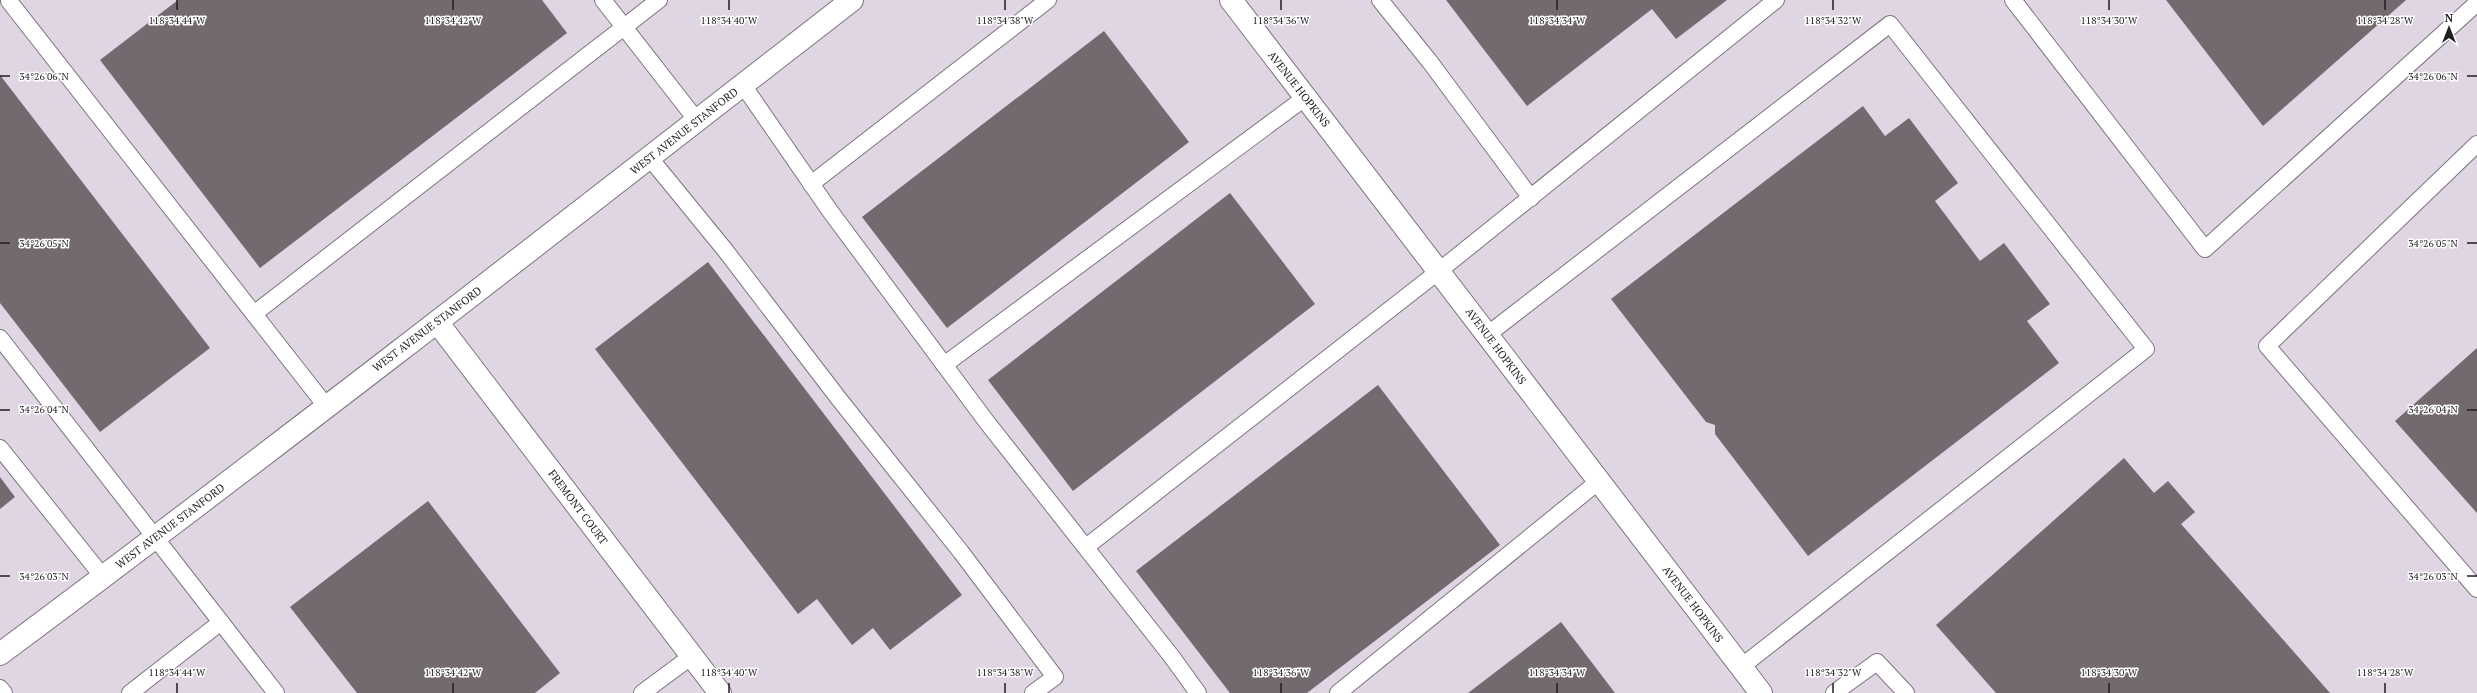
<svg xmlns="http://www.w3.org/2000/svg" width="2477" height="693" font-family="'PT Serif',serif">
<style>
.built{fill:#dfd5e3}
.building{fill:#736a6f}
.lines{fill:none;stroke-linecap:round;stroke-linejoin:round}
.service-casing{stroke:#7b767d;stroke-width:18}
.minor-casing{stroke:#7b767d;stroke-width:24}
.tertiary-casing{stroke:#7b767d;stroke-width:24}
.service{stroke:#fff;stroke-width:16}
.minor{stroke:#fff;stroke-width:22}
.tertiary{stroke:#fff;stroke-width:22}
.ticks{fill:none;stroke:#201e21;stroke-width:1.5}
.labels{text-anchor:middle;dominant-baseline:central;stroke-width:3;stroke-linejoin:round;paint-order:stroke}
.street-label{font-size:11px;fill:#201e21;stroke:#fff}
.ticks-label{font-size:10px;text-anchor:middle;fill:#201e21;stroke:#fff;stroke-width:3;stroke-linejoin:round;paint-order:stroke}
</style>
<rect width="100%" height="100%" fill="#e8e2ea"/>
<!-- built -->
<rect class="built" x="0" y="0" width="2477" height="693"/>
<!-- building -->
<g class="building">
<polygon points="178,0 542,0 567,33 260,268 100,60"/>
<polygon points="1446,0 1727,0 1676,39 1652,9 1527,106"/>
<polygon points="2166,0 2406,0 2263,126"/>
<polygon points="1104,31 1189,142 947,328 862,217"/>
<polygon points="0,75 210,348 100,432 0,303"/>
<polygon points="1863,106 1885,136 1909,118 1958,183 1935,201 1980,261 2004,243 2050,304 2027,321 2059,363 1808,556 1715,434 1715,425 1706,422 1611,299"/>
<polygon points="1230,193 1315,304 1073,491 988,380"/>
<polygon points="708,262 962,595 890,650 873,628 852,645 817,599 798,614 595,349"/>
<polygon points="2477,348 2477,513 2395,421"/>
<polygon points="1378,385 1500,545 1307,693 1230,693 1136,571"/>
<polygon points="2124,458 2154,493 2168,481 2195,512 2181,524 2330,693 1996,693 1936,625"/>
<polygon points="0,477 15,497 0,509"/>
<polygon points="428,501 560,673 535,693 357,693 290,607"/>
<polygon points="1561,622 1615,693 1468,693"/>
</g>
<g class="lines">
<defs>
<g id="service">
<polyline points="603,0 698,122"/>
<polyline points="1380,0 1430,62 1531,198"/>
<polyline points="2013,0 2205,249 2477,3"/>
<polyline points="9,1 326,406"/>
<polyline points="743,85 830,211 986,421 1172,657 1198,693"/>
<polyline points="2477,144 2267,346 2477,589"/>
<polyline points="649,157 725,250 839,399 961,552 1055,677 1033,693"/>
<polyline points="811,184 1048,0"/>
<polyline points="255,313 659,0"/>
<polyline points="1487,335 1890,24 2146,349 1741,667"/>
<polyline points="0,338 276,693"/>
<polyline points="944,365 1306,97"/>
<polyline points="0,448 103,577"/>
<polyline points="1086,547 1439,271 1776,0"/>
<polyline points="0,688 4,693"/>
<polyline points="130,693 221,622"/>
<polyline points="642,693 692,656"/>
<polyline points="1338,693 1599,481"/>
<polyline points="1834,693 1877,662 1906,693"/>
</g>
<g id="minor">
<polyline points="1231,0 1761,693"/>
<polyline points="437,322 720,693"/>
</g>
<path id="tertiary" d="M0 654C287 440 569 220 852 0"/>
</defs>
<!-- service casing -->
<use href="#service" class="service-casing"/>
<!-- minor casing -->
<use href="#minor" class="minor-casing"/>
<!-- tertiary casing -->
<use href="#tertiary" class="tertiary-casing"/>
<!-- service -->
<use href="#service" class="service"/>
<!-- minor -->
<use href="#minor" class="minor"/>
<!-- tertiary -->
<use href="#tertiary" class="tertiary"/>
</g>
<!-- ticks -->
<path class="ticks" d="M177 0V10M453 0V10M729 0V10M1005 0V10M1281 0V10M1557 0V10M1833 0V10M2109 0V10M2385 0V10M0 76H10M2467 76H2477M0 243H10M2467 243H2477M0 410H10M2467 410H2477M0 576H10M2467 576H2477M177 683V693M453 683V693M729 683V693M1005 683V693M1281 683V693M1557 683V693M1833 683V693M2109 683V693M2385 683V693"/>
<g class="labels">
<!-- street labels -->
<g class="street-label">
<text transform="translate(1299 89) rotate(52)">AVENUE HOPKINS</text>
<text transform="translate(684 131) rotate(-38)">WEST AVENUE STANFORD</text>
<text transform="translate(427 329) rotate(-37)">WEST AVENUE STANFORD</text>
<text transform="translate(1496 346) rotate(53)">AVENUE HOPKINS</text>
<text transform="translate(578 507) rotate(53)">FREMONT COURT</text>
<text transform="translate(170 526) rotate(-37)">WEST AVENUE STANFORD</text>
<text transform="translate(1693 604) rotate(53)">AVENUE HOPKINS</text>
</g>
</g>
<g class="ticks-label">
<text x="177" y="24">118°34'44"W</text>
<text x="453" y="24">118°34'42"W</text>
<text x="729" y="24">118°34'40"W</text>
<text x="1005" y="24">118°34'38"W</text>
<text x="1281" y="24">118°34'36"W</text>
<text x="1557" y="24">118°34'34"W</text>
<text x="1833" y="24">118°34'32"W</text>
<text x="2109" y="24">118°34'30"W</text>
<text x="2385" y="24">118°34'28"W</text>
<text x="44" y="80">34°26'06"N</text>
<text x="2433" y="80">34°26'06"N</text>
<text x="44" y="247">34°26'05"N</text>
<text x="2433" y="247">34°26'05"N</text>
<text x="44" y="413">34°26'04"N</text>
<text x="2433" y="413">34°26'04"N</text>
<text x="44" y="580">34°26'03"N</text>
<text x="2433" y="580">34°26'03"N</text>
<text x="177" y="676">118°34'44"W</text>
<text x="453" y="676">118°34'42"W</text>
<text x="729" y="676">118°34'40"W</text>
<text x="1005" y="676">118°34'38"W</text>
<text x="1281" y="676">118°34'36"W</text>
<text x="1557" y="676">118°34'34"W</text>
<text x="1833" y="676">118°34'32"W</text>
<text x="2109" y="676">118°34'30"W</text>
<text x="2385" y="676">118°34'28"W</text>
</g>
<!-- north arrow -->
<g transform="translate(2449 28)" stroke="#ffffff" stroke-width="3" paint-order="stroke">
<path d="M0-3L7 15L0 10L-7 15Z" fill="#201e21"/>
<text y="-6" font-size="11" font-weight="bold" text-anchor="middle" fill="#201e21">N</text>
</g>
</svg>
